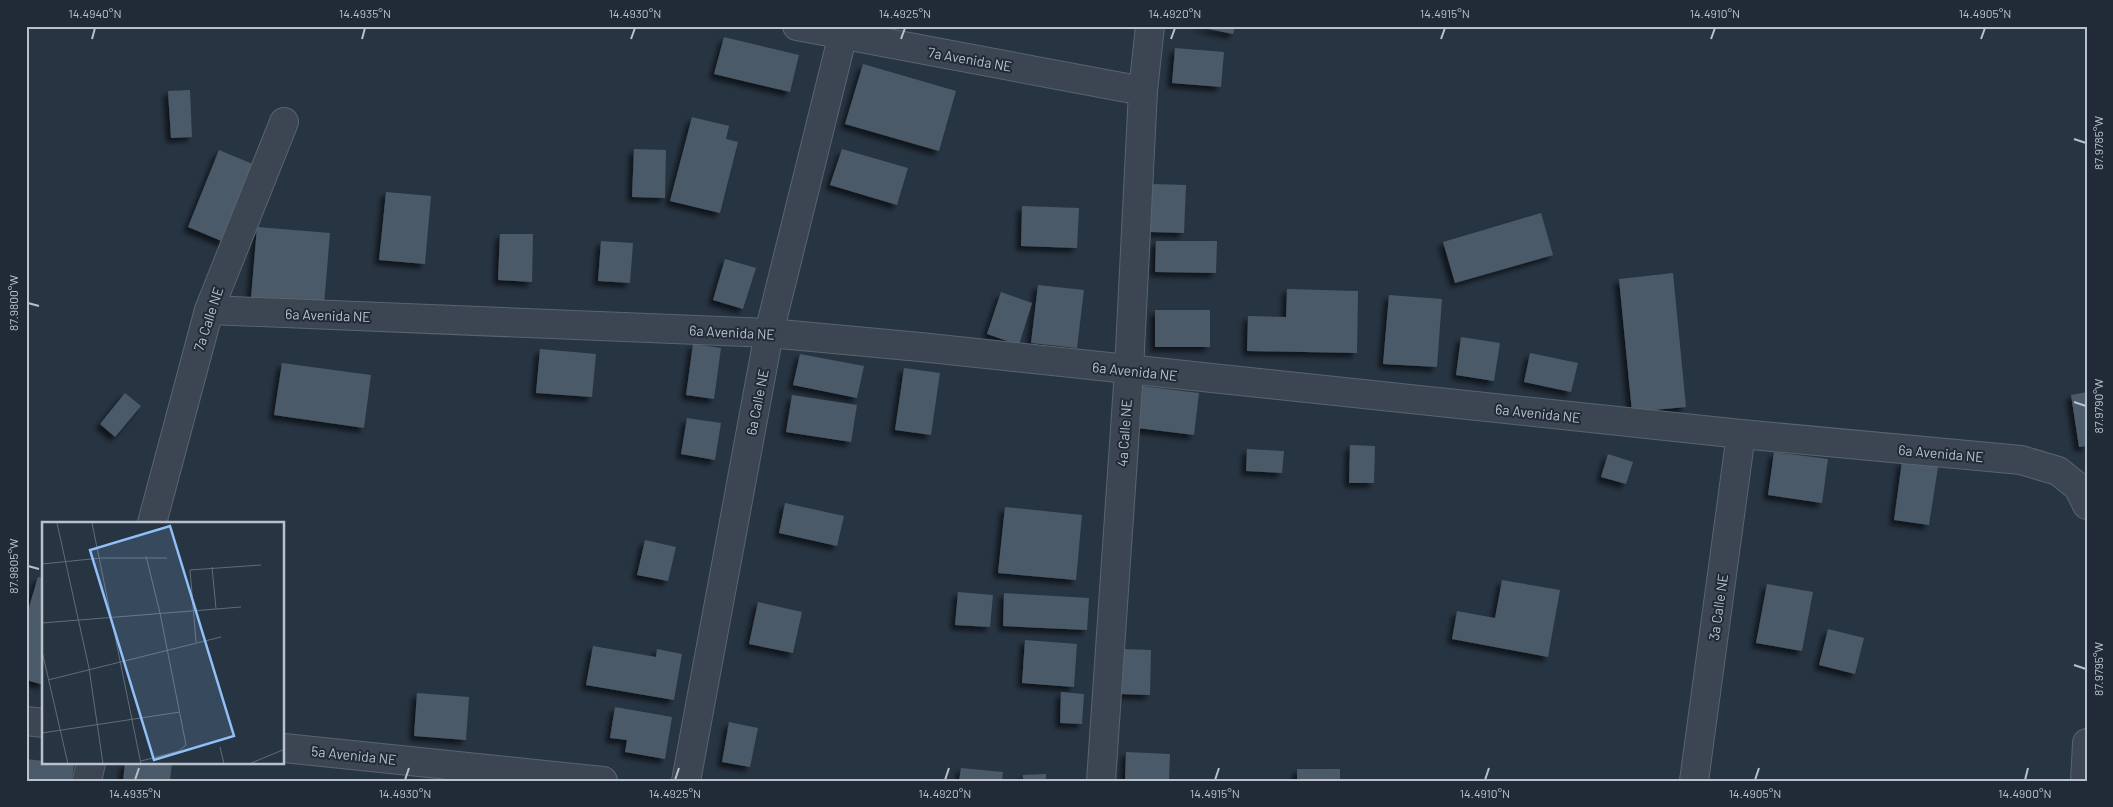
<svg xmlns="http://www.w3.org/2000/svg" width="2113" height="807" font-family="Barlow,sans-serif">
<style>
.building{fill:#4b5a68;filter:url(#shadow)}
.lines{fill:none;stroke-linecap:round;stroke-linejoin:round}
.minor-casing{stroke:#59646f;stroke-width:30}
.minor{stroke:#3b4652;stroke-width:28}
.ticks{fill:none;stroke:#b8c1cc;stroke-width:2}
.labels{text-anchor:middle;dominant-baseline:central;stroke-width:4;stroke-linejoin:round;paint-order:stroke}
.street-label{font-size:14px;fill:#b8c1cc;stroke:#202b37}
.inset-road{fill:none;stroke:#616c79;stroke-width:1}
.view{fill:#91c0f8;fill-opacity:0.15;stroke:#91c0f8;stroke-width:2.5}
.inset-edge{fill:none;stroke:#b8c1cc;stroke-width:2.5}
.neatline{fill:none;stroke:#b8c1cc;stroke-width:2}
.ticks-label{font-size:12px;text-anchor:middle;fill:#b8c1cc}
</style>
<defs>
<filter id="shadow"><feDropShadow dx="-4.5" dy="4.5" stdDeviation="2.5" flood-color="#0009"/></filter>
</defs>
<rect width="100%" height="100%" fill="#273442"/>
<!-- building -->
<g class="building">
<polygon points="1194,26 1235,26 1233,34"/>
<polygon points="724,37 799,55 790,92 714,74"/>
<polygon points="1175,48 1224,52 1221,87 1172,83"/>
<polygon points="863,64 956,91 939,151 845,124"/>
<polygon points="190,90 192,137 171,138 168,91"/>
<polygon points="692,117 729,126 726,139 738,142 720,213 670,201"/>
<polygon points="634,149 666,150 665,198 632,197"/>
<polygon points="842,149 908,168 897,205 830,185"/>
<polygon points="219,150 255,165 224,242 188,227"/>
<polygon points="1152,184 1186,185 1184,233 1150,232"/>
<polygon points="386,192 431,196 425,264 379,260"/>
<polygon points="1022,206 1079,208 1077,248 1021,246"/>
<polygon points="1541,213 1553,255 1455,283 1443,242"/>
<polygon points="257,227 330,233 324,305 251,298"/>
<polygon points="500,234 533,234 532,282 498,280"/>
<polygon points="601,241 633,243 630,283 598,281"/>
<polygon points="1156,241 1217,241 1216,273 1155,272"/>
<polygon points="725,259 756,268 743,309 713,300"/>
<polygon points="1673,273 1686,407 1632,412 1619,279"/>
<polygon points="1038,285 1084,290 1077,348 1031,343"/>
<polygon points="1287,289 1358,291 1357,353 1247,351 1248,316 1286,317"/>
<polygon points="1001,292 1032,303 1019,345 987,334"/>
<polygon points="1389,295 1442,299 1437,367 1383,364"/>
<rect x="1155" y="310" width="55" height="37"/>
<polygon points="1461,337 1500,343 1494,381 1456,375"/>
<polygon points="693,344 721,348 714,399 686,395"/>
<polygon points="540,349 596,354 592,397 536,393"/>
<polygon points="1530,353 1578,363 1571,392 1524,382"/>
<polygon points="800,354 864,366 857,398 793,385"/>
<polygon points="282,363 371,375 364,428 274,415"/>
<polygon points="904,368 940,373 931,435 895,430"/>
<polygon points="1134,385 1199,393 1194,435 1129,427"/>
<polygon points="2087,392 2087,446 2079,447 2071,395"/>
<polygon points="125,393 141,406 115,437 100,424"/>
<polygon points="792,395 857,405 851,442 786,432"/>
<polygon points="687,418 721,423 715,460 681,454"/>
<polygon points="1350,445 1375,446 1374,483 1349,483"/>
<polygon points="1247,449 1284,451 1282,473 1246,471"/>
<polygon points="1774,452 1828,459 1822,503 1768,495"/>
<polygon points="1608,454 1633,462 1626,484 1601,477"/>
<polygon points="1902,461 1938,467 1929,525 1894,520"/>
<polygon points="785,503 844,516 837,546 779,533"/>
<polygon points="1005,507 1082,515 1076,580 998,573"/>
<polygon points="645,540 676,547 668,581 637,575"/>
<polygon points="38,577 44,578 44,685 26,680 26,617"/>
<polygon points="1502,580 1560,590 1548,657 1452,639 1457,611 1495,618"/>
<polygon points="1767,584 1813,592 1802,651 1756,643"/>
<polygon points="958,592 993,595 990,627 955,625"/>
<polygon points="1004,593 1089,598 1087,630 1003,626"/>
<polygon points="758,602 802,612 793,653 749,644"/>
<polygon points="1828,629 1864,638 1855,674 1819,665"/>
<polygon points="1025,640 1077,644 1074,687 1022,683"/>
<polygon points="593,646 656,657 657,649 682,654 674,700 586,685"/>
<polygon points="1121,649 1151,650 1150,695 1120,694"/>
<polygon points="1061,692 1084,694 1082,724 1060,723"/>
<polygon points="417,693 469,697 466,740 414,736"/>
<polygon points="615,707 672,717 665,759 625,752 627,740 610,738"/>
<polygon points="729,722 758,728 750,767 722,762"/>
<polygon points="1126,752 1170,754 1169,781 1125,781"/>
<polygon points="26,759 44,761 44,763 74,765 72,781 26,781"/>
<polygon points="125,763 172,763 170,781 123,781"/>
<polygon points="961,768 1003,772 1002,781 959,781"/>
<rect x="1297" y="769" width="43" height="12"/>
<polygon points="1046,774 1046,781 1023,781 1023,775"/>
</g>
<g class="lines">
<defs>
<g id="minor">
<polyline points="797,26 1143,91"/>
<polyline points="209,310 769,333 920,347 1741,434 2021,460 2058,471 2078,487 2087,505"/>
<polyline points="152,523 209,310 284,122"/>
<polyline points="26,721 44,723"/>
<polyline points="284,748 603,781"/>
<polyline points="87,781 91,763"/>
<polyline points="686,781 769,333 845,26"/>
<polyline points="1101,781 1129,370 1143,91 1150,26"/>
<polyline points="1694,781 1741,434"/>
<polyline points="2085,781 2087,743"/>
</g>
</defs>
<!-- minor casing -->
<use href="#minor" class="minor-casing"/>
<!-- minor -->
<use href="#minor" class="minor"/>
</g>
<!-- ticks -->
<path class="ticks" d="M92 39 95 28M362 39 365 28M631 39 635 28M901 39 905 28M1171 39 1175 28M1441 39 1445 28M1711 39 1715 28M1981 39 1985 28M2074 139 2086 143M28 303 39 306M2074 402 2086 406M28 566 39 569M2074 665 2086 669M135 780 139 768M405 780 409 768M675 780 679 768M945 780 949 768M1215 780 1219 768M1485 780 1489 768M1755 780 1759 768M2025 780 2028 768"/>
<g class="labels">
<!-- street labels -->
<g class="street-label">
<text transform="translate(970 59) rotate(10)">7a Avenida NE</text>
<text transform="translate(328 315) rotate(2)">6a Avenida NE</text>
<text transform="translate(208 319) rotate(-72)">7a Calle NE</text>
<text transform="translate(732 332) rotate(3)">6a Avenida NE</text>
<text transform="translate(1135 371) rotate(6)">6a Avenida NE</text>
<text transform="translate(757 402) rotate(-79)">6a Calle NE</text>
<text transform="translate(1538 413) rotate(6)">6a Avenida NE</text>
<text transform="translate(1124 433) rotate(-86)">4a Calle NE</text>
<text transform="translate(1941 453) rotate(5)">6a Avenida NE</text>
<text transform="translate(1718 607) rotate(-82)">3a Calle NE</text>
<text transform="translate(354 755) rotate(6)">5a Avenida NE</text>
</g>
</g>
<!-- overview -->
<g transform="translate(42 522)">
<rect width="242" height="242" fill="#273442"/>
<path class="inset-road" d="M15 1 47 146 61 242M50 1 99 242M0 42 59 36H125M170 45 174 87M0 101 199 85M154 120 148 48 219 43M0 129 26 242M6 158 179 115M0 211 138 190M178 225 182 242M99 239 137 229 144 223 118 91 104 34M207 242 243 227"/>
<path class="view" d="M128 4 192 214 112 238 48 28Z"/>
<rect width="242" height="242" class="inset-edge"/>
</g>
<!-- border -->
<rect width="2113" height="807" fill="none" stroke="#202b37" stroke-width="55"/>
<rect x="28" y="28" width="2058" height="752" class="neatline"/>
<g class="ticks-label">
<text x="95" y="18">14.4940°N</text>
<text x="365" y="18">14.4935°N</text>
<text x="635" y="18">14.4930°N</text>
<text x="905" y="18">14.4925°N</text>
<text x="1175" y="18">14.4920°N</text>
<text x="1445" y="18">14.4915°N</text>
<text x="1715" y="18">14.4910°N</text>
<text x="1985" y="18">14.4905°N</text>
<text transform="translate(2099 143) rotate(-90)" y="4">87.9785°W</text>
<text transform="translate(14 303) rotate(-90)" y="4">87.9800°W</text>
<text transform="translate(2099 406) rotate(-90)" y="4">87.9790°W</text>
<text transform="translate(14 566) rotate(-90)" y="4">87.9805°W</text>
<text transform="translate(2099 669) rotate(-90)" y="4">87.9795°W</text>
<text x="135" y="798">14.4935°N</text>
<text x="405" y="798">14.4930°N</text>
<text x="675" y="798">14.4925°N</text>
<text x="945" y="798">14.4920°N</text>
<text x="1215" y="798">14.4915°N</text>
<text x="1485" y="798">14.4910°N</text>
<text x="1755" y="798">14.4905°N</text>
<text x="2025" y="798">14.4900°N</text>
</g>
</svg>
